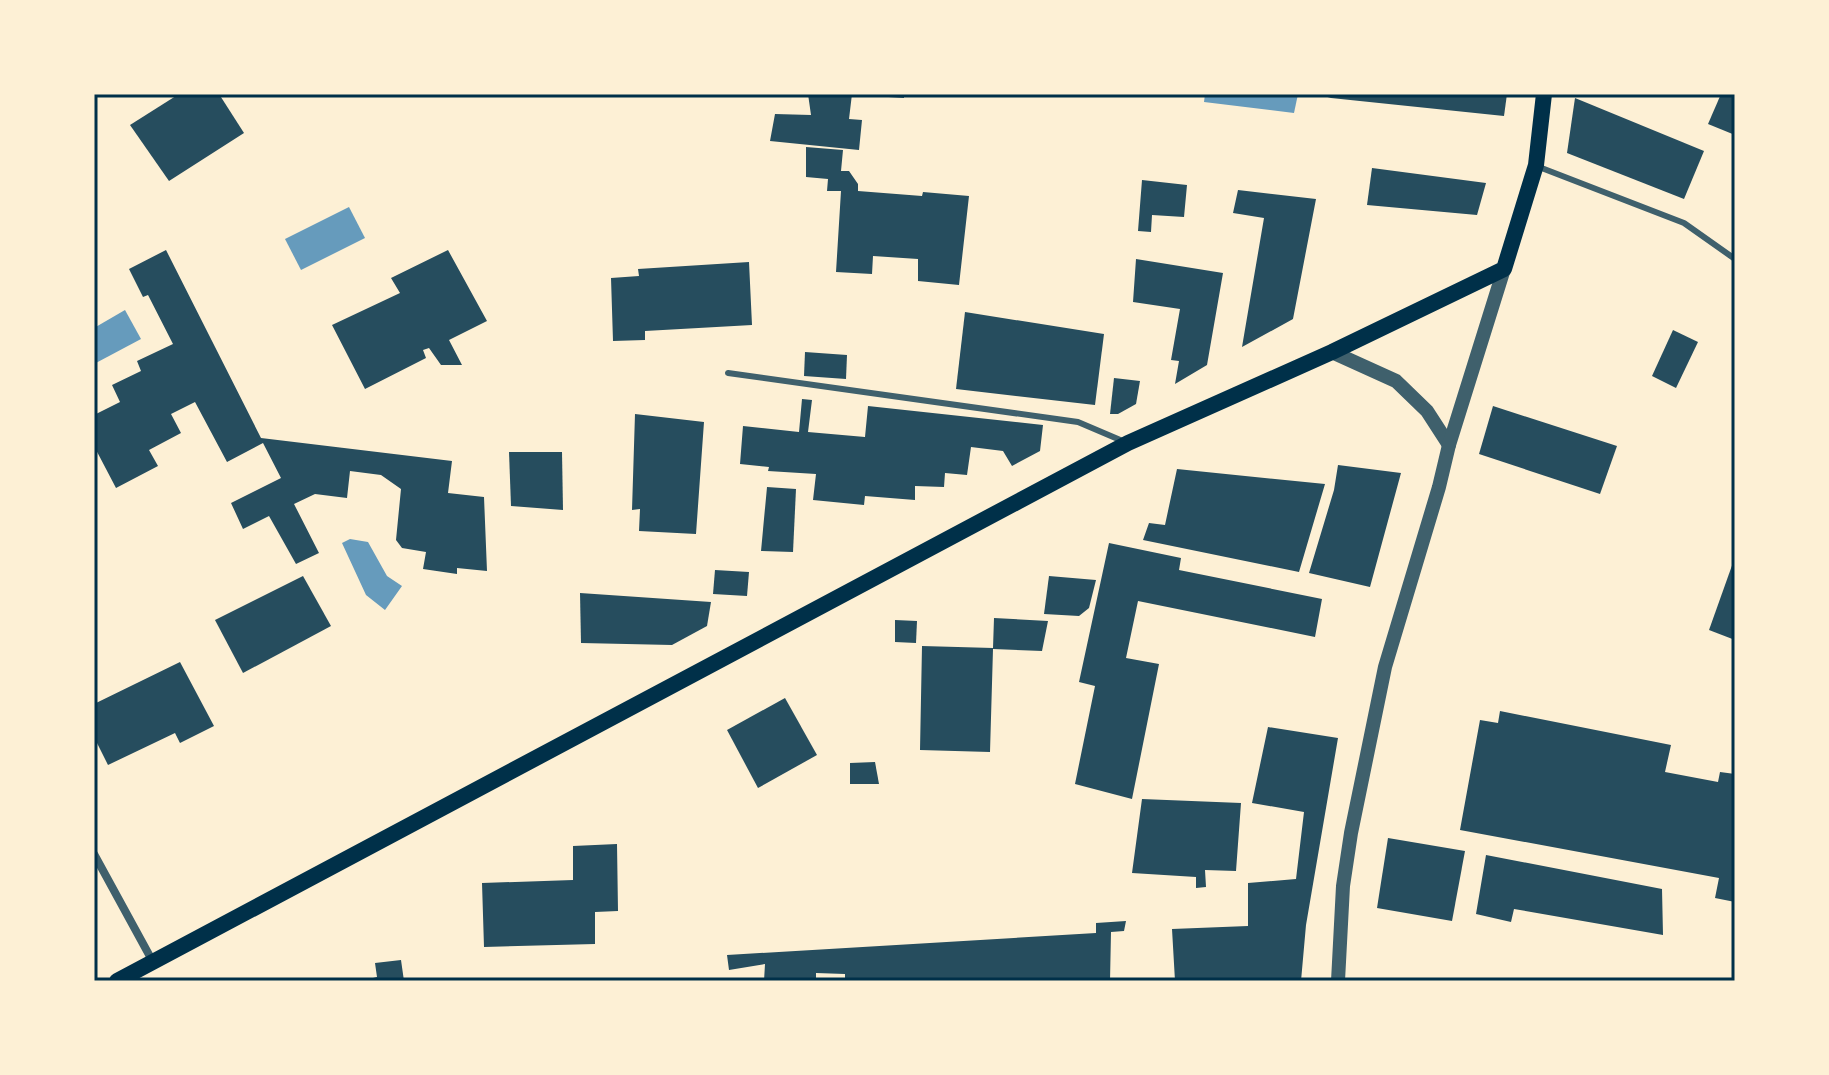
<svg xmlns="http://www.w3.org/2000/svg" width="1829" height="1075" font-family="Figtree,sans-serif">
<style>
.water{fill:#669bbc}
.building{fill:#264d5e}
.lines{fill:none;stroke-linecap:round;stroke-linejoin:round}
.service{stroke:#3f606c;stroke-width:6}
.minor{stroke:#3f606c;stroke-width:8}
.tertiary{stroke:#3f606c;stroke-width:14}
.secondary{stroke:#003049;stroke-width:16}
.neatline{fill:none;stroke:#003049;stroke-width:3}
</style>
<rect width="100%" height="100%" fill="#fdf0d5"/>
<!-- water -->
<g class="water">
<polygon points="1205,94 1298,94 1294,113 1204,102"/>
<polygon points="349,207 365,238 301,270 285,239"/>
<polygon points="125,310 141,339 94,364 94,328"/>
<polygon points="350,539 368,542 387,576 402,586 385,610 366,595 342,543"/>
</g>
<!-- building -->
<g class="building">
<polygon points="179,94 219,94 244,133 169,181 130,125"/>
<polygon points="808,94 852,94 849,119 862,120 859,150 770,141 775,114 811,115"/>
<polygon points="873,94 904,94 904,98 873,96"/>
<polygon points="1317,94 1507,94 1504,116 1331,98"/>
<polygon points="1721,94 1735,94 1735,135 1708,124"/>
<polygon points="1575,98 1704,151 1684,199 1567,153"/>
<polygon points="806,147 843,150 841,171 849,171 858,184 858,191 922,196 923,192 969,196 959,285 918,281 918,259 873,256 872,274 836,272 841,191 827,191 828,179 806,177"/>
<polygon points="1372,168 1486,183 1477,215 1367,205"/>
<polygon points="1142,180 1187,185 1184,217 1152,215 1151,232 1138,231"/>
<polygon points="1238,190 1316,199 1293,319 1242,347 1264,218 1233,213"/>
<polygon points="166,250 261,438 452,461 448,493 484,497 487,571 457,568 457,574 423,569 426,552 402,548 396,540 401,489 381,475 350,471 347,498 315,494 294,504 319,553 296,564 269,516 243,529 231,503 281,478 263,443 227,462 195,402 171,414 181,433 149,450 158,466 116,488 94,446 94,415 120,402 112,385 141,371 137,361 173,344 148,295 143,297 129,269"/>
<polygon points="448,250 487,321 449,340 462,365 441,365 429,348 423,350 426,358 365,389 332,325 400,293 391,278"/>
<polygon points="1136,259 1223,273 1207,365 1175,384 1179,361 1171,360 1180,309 1133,302"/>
<polygon points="749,262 752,325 645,331 645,340 613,341 611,278 639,276 638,269"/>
<polygon points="965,312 1104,334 1095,405 956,389"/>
<polygon points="1673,330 1698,342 1676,388 1652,376"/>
<polygon points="805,352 847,355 846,379 804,376"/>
<polygon points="1114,378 1140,381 1136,404 1118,414 1110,414"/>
<polygon points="802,399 812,400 808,432 865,437 868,406 1043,425 1040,451 1012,466 1003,451 971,447 967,475 945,473 944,487 915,486 915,500 865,496 864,505 813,500 816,474 768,471 769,467 740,464 743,426 799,432"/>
<polygon points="1493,406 1617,446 1600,494 1479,454"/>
<polygon points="635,414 704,422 696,534 639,531 640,509 632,510"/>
<polygon points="509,452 562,452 563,510 511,506"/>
<polygon points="1338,465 1401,473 1370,587 1309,573 1334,490"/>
<polygon points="1177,469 1325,484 1299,572 1143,540 1149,523 1165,525"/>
<polygon points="767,487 796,489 793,552 761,551"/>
<polygon points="1109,543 1181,558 1179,570 1322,599 1315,637 1138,601 1126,658 1159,664 1132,799 1075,784 1095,686 1079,682"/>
<polygon points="1735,557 1735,640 1709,630"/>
<polygon points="715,570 749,572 747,596 713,594"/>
<polygon points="303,576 331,626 243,673 215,620"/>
<polygon points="1049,576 1096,580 1089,608 1079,616 1044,614"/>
<polygon points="580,593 711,602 707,626 672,645 581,643"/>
<polygon points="994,618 1048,621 1042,651 993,649 990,752 920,750 922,646 993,648"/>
<polygon points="895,620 917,621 916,643 895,642"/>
<polygon points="180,662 214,726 180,743 175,733 108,765 94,737 94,704"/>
<polygon points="785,698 817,755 758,788 727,730"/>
<polygon points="1500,711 1671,745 1665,772 1718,782 1720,772 1735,774 1735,902 1715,898 1719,878 1460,830 1480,720 1498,723"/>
<polygon points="1268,727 1338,738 1306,925 1301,981 1175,981 1172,929 1248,926 1248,883 1296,879 1304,812 1252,803"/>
<polygon points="875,762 879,784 850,784 850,763"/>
<polygon points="1142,799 1241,803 1236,871 1205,870 1206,887 1196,888 1196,877 1132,873"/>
<polygon points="1388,838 1465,851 1452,921 1377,908"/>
<polygon points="617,844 618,911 595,912 595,944 484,947 482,883 573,880 573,846"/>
<polygon points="1486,855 1662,889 1663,935 1514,909 1511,922 1476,914"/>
<polygon points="1126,921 1124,931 1111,932 1110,981 845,981 845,974 816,973 816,981 764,981 765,964 729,970 727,955 1096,933 1096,923"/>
<polygon points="401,960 404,981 361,981 377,977 375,963"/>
</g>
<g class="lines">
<!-- service -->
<g class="service">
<polyline points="1539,167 1684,223 1735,259"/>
<polyline points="728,373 1078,422 1125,442"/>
</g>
<!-- minor -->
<polyline class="minor" points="94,854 153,962"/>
<!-- tertiary -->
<g class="tertiary">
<polyline points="1332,352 1396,381 1427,411 1449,445"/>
<polyline points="1338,981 1343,886 1351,833 1385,667 1439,487 1449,445 1504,269"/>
</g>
<!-- secondary -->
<polyline class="secondary" points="117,981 1128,443 1332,352 1504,269 1536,165 1544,94"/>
</g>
<!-- border -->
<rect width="1829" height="1075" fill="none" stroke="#fdf0d5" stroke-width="192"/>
<rect x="96" y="96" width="1637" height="883" class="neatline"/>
</svg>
